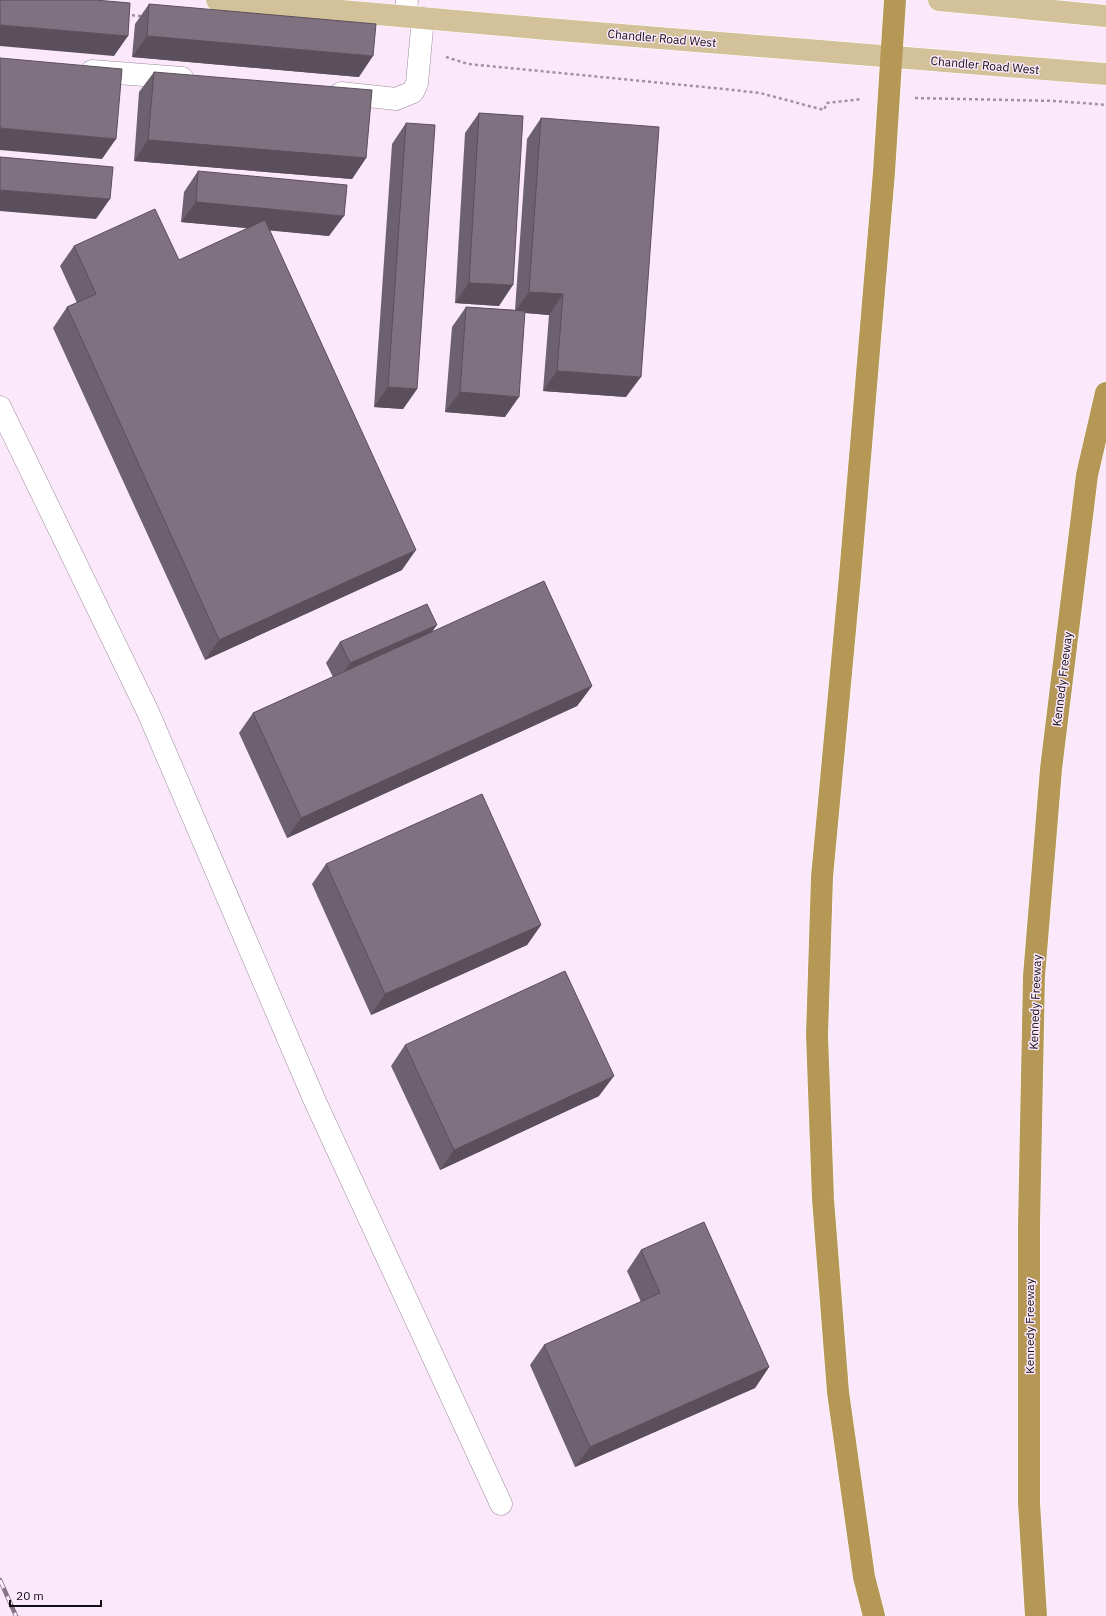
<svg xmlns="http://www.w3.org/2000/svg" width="1106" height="1616" font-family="'IBM Plex Sans',sans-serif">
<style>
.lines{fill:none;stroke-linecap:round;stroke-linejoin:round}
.minor-casing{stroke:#9a8a9b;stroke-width:23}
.major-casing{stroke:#fff;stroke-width:23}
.highway-casing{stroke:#fff;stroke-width:23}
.path{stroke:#9f92a0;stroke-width:2.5;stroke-dasharray:3 3;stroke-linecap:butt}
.minor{stroke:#fff;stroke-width:22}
.major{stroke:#d3c19a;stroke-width:22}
.highway{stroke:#b59756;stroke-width:22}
.rail-casing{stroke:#837783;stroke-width:4.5}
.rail{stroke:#fbe9fb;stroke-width:3;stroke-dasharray:9;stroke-linecap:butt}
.wall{fill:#6e616f}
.shaded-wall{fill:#5a4f5a}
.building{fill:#807181;stroke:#5a4f5a}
.labels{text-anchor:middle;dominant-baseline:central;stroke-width:3;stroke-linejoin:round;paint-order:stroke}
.street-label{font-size:12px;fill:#140e15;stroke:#fbe9fb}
</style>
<rect width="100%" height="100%" fill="#fbe9fb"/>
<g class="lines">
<defs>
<g id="minor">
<polyline points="406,16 407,0"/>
<polyline points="92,71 182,78"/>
<polyline points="341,93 396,99 413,92 417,83 423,18"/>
<polyline points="0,407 148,712 314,1099 501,1504"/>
</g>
<g id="major">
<polyline points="217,0 547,29 1106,74"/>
<polyline points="939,0 1106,16"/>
</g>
<g id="highway">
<polyline points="874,1616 864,1577 838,1392 823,1199 817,1035 822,877 850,576 884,172 895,0"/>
<polyline points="1036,1616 1029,1503 1029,1225 1034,976 1051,769 1087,475 1106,393"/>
</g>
</defs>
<!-- minor casing -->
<use href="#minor" class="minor-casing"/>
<!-- major casing -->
<use href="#major" class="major-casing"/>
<!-- highway casing -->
<use href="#highway" class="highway-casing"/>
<!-- path -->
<g class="path">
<polyline points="126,15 143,16"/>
<polyline points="446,57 468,64 724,89 760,93 824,110 827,103 862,99"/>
<polyline points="915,98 1057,101 1106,105"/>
</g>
<!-- minor -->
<use href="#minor" class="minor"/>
<!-- major -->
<use href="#major" class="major"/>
<!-- highway -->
<use href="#highway" class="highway"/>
<defs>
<polyline id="rail" points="0,1580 16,1616"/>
</defs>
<!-- rail casing -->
<use href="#rail" class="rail-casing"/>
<!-- rail -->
<use href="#rail" class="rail"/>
</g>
<!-- wall -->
<g class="wall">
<polygon points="149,4 359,77 132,57 135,24"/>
<polygon points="154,72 366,158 352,179 134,161 139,92"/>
<polygon points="479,113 499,306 455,303 465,133"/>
<polygon points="541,118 626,397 543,391 549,315 525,313 505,417 445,412 452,327 466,307 515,310 527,139"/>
<polygon points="406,123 417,389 403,409 374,407 392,144"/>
<polygon points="198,171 329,236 270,230 402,570 205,660 53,328 67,307 77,303 60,266 74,246 179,260 248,228 181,222 184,192"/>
<polygon points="432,632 592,686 577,706 287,838 239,733 253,713 333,677 326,663 340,642"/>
<polygon points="326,864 541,925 527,945 371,1015 312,884"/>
<polygon points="405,1045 599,1096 440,1170 391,1066"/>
<polygon points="641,1250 769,1367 755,1388 575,1467 530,1365 544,1345 641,1302 627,1271"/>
</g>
<!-- shaded-wall -->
<g class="shaded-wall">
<polygon points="0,25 128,36 114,56 0,46"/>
<polygon points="147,36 373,56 359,77 132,57"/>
<polygon points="0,128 116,139 102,159 0,150"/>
<polygon points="148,140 366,158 352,179 134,161"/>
<polygon points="0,190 110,199 96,219 0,211"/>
<polygon points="196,202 344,216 329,236 181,222"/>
<polygon points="469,283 513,285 499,306 455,303"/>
<polygon points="529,292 563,294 549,315 515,312"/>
<polygon points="557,371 641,377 626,397 543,391"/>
<polygon points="388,387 417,389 403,409 374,407"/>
<polygon points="460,392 519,397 505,417 445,412"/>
<polygon points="416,550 402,570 205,660 219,640"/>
<polygon points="437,625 422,646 336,684 350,663"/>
<polygon points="592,686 577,706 287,838 301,818"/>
<polygon points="541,925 527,945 371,1015 385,994"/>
<polygon points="614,1076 599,1096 440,1170 454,1150"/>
<polygon points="769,1367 755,1388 575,1467 590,1447"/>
</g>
<!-- building -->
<g class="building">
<polygon points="0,0 95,0 130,3 128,36 0,25"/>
<polygon points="149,4 376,24 373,56 147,36"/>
<polygon points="0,58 122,69 116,139 0,128"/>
<polygon points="154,72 372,90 366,158 148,140"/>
<polygon points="479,113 523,116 513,285 469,283"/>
<polygon points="541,118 659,127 641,377 557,371 563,294 529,292"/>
<polygon points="406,123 435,125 417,389 388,387"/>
<polygon points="0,157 113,167 110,199 0,190"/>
<polygon points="198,171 347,185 344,216 196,202"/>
<polygon points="155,209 179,260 265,220 416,550 219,640 67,307 96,294 74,246"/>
<polygon points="466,307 525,311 519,397 460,392"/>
<polygon points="544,581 592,686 301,818 253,713"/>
<polygon points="427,604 437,625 350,663 340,642"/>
<polygon points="482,794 541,925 385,994 326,864"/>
<polygon points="565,971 614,1076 454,1150 405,1045"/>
<polygon points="704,1222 769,1367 590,1447 544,1345 660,1293 641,1250"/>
</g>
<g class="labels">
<!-- street labels -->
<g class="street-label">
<text transform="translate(662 38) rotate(5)">Chandler Road West</text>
<text transform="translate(985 65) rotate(5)">Chandler Road West</text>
<text transform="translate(1062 679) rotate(-83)">Kennedy Freeway</text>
<text transform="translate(1035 1002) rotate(-88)">Kennedy Freeway</text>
<text transform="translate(1029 1326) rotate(-90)">Kennedy Freeway</text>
</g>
</g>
<!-- scale -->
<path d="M10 1600v6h91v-6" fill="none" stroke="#140e15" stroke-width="2"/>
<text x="16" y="1600" font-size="12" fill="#140e15" stroke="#fbe9fb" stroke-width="3" paint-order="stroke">20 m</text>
</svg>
